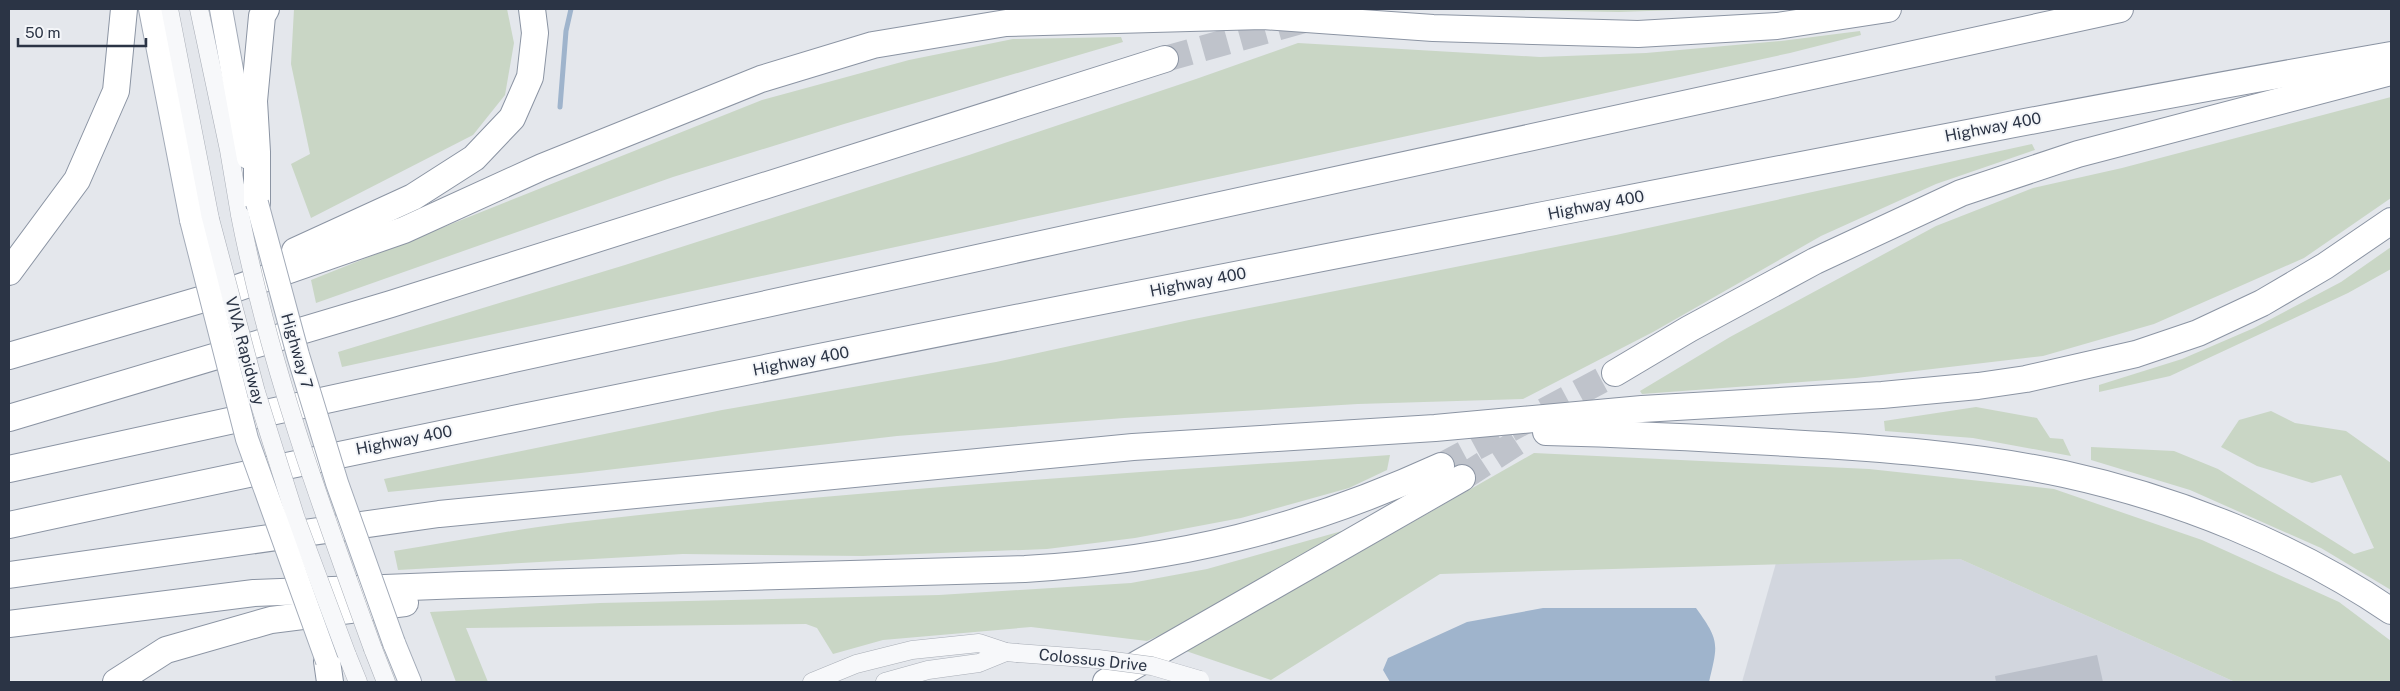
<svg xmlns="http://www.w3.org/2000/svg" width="2400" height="691" font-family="'Public Sans',sans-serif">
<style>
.built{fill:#d2d6de}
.green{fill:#c9d6c5}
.water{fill:#9fb4cc}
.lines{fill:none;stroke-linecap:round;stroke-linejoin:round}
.stream{stroke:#9fb4cc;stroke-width:5}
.building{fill:#bbc0ca}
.highway-tunnel{stroke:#bfc3cb;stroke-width:26;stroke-dasharray:26 13;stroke-linecap:butt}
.minor-casing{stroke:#a9aeb7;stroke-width:19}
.major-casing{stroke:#a3abb8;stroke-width:24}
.highway-casing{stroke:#8b94a3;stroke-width:28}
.minor{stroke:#f7f8fa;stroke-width:18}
.major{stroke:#fff;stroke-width:22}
.highway{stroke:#fff;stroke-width:26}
.minor-bridge-casing{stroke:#a9aeb7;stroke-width:19;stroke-linecap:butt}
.major-bridge-casing{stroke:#a3abb8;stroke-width:24;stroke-linecap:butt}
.minor-bridge{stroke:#f7f8fa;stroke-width:18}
.major-bridge{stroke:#fff;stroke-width:22}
.labels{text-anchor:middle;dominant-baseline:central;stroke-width:4;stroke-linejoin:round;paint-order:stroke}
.street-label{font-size:16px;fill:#2b3445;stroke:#f4f6f9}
</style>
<rect width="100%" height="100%" fill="#e4e7ec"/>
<!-- built -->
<polygon class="built" points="1960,559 2235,682 1742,682 1776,563"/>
<!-- green -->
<g class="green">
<polygon points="294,9 507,9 514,43 505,95 473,135 311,218 291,164 310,154 291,64"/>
<polygon points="1447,9 1707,9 1619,12"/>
<polygon points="1860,31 1861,35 1790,53 342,367 338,352 625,265 969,155 1196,79 1298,43 1540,57 1646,53 1781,41"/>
<polygon points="1121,37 1123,42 844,124 673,177 316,303 311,280 762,100 909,60 1013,39"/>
<polygon points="2391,97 2391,198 2304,258 2154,324 2043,356 1856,378 1642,394 1640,391 1730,337 1936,226 2033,188 2122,168"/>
<polygon points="2032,144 2035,150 1936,184 1821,236 1653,332 1523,399 1358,404 1124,418 897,436 581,473 388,492 384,479 722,410 996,362 1189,320 1616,235"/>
<polygon points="2391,247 2391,269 2348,293 2170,376 2099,392 2099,385 2182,359 2254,328 2341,282"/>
<polygon points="1976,407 2037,418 2050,438 2063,439 2071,456 1973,438 1885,431 1884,421"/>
<polygon points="2271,411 2295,423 2346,431 2391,463 2391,590 2321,548 2190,490 2091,460 2091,447 2174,451 2218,469 2354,554 2374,548 2341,475 2312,483 2257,466 2221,447 2239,420"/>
<polygon points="1534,453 1869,469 2054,489 2202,540 2339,602 2391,641 2391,682 2235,682 1960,559 1440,574 1271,680 1186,651"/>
<path d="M1390 455 1387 470 1349 488 1241 518 1135 538 1047 549 863 556 683 554 398 570 394 551C452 542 510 530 568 523 841 491 1116 474 1390 455Z"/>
<polygon points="1342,531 1303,557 1183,625 1147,641 1031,627 883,640 833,654 817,628 806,624 466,628 488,682 456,682 430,612 600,603 939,595 1131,583 1207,569"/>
</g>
<!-- water -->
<path class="water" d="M1543 608H1696C1720 641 1718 644 1709 682H1390L1383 670 1388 658 1467 622Z"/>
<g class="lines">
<!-- stream -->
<polyline class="stream" points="560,107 566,31 571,9"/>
</g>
<!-- building -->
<polygon class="building" points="2097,655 2103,682 1996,682 1995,676"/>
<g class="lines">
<!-- highway-tunnel -->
<g class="highway-tunnel">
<polyline points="1165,59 1304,20"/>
<polyline points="1441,466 1615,373"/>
<polyline points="1462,478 1519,441"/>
</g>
<defs>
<g id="minor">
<polyline points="169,9 210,219"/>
<polyline points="199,9 229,150 240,215"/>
<polyline points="373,649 386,682"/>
<polyline points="347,655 358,682"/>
<polyline points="812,682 856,664 912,650 979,643 1006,652 1017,653"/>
<polyline points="885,682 928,670 979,663 1006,652"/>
</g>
<g id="major">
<polyline points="150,9 191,220"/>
<polyline points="221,9 248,158"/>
<polyline points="394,643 410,682"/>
</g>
<g id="highway">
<polyline points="257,203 257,152 254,101 262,16 266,9"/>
<polyline points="295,251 413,197 474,158 512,118 530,77 535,33 532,9"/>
<polyline points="9,272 77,180 116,91 124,9"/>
<polyline points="9,356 217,295 404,230 542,167 761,79 873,45 1006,23 1263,16 1433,28 1638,34 1777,26 1888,9"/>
<polyline points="1615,373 1689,329 1815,261 1961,193 2078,154 2391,72"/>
<polyline points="9,418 391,304 1165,59"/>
<path d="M1546 432C1627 434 1707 438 1788 443 1880 448 1974 455 2064 474 2178 499 2294 545 2391 611"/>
<polyline points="9,469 2120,9"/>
<path d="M9 525C466 426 925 335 1384 246 1720 181 2055 114 2391 55"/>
<polyline points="9,575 439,514 1133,447 1435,428 1642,409 1882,395 1978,386 2026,379 2136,354 2198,333 2262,303 2325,266 2391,221"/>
<path d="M9 624 254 593 462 585 1025 569C1177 560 1303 529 1441 466"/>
<polyline points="327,661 330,682"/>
<polyline points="116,682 166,650 271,620 405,603"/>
<polyline points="1106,682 1462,478"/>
</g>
</defs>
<!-- minor casing -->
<use href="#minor" class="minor-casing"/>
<!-- major casing -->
<use href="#major" class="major-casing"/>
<!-- highway casing -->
<use href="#highway" class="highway-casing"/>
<!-- minor -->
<use href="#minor" class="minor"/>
<!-- major -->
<use href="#major" class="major"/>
<!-- highway -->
<use href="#highway" class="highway"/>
<defs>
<g id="minor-bridge">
<path d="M240 215C269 364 321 506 373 649"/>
<polyline points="210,219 256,392 296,519 347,655"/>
<polyline points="1017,653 1098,659 1152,666 1200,680"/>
</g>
<g id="major-bridge">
<polyline points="257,203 298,355 337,483 394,643"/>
<polyline points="191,220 247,439 327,661"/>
</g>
</defs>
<!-- minor-bridge casing -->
<use href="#minor-bridge" class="minor-bridge-casing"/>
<!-- major-bridge casing -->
<use href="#major-bridge" class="major-bridge-casing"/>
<!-- minor-bridge -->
<use href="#minor-bridge" class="minor-bridge"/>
<!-- major-bridge -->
<use href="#major-bridge" class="major-bridge"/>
</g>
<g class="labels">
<!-- street labels -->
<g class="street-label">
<text transform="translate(1993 127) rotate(-11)">Highway 400</text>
<text transform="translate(1596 205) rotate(-11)">Highway 400</text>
<text transform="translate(1198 282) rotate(-11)">Highway 400</text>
<text transform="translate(245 351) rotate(75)">VIVA Rapidway</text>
<text transform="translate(297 351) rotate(74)">Highway 7</text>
<text transform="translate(801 361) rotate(-11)">Highway 400</text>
<text transform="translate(404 440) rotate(-11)">Highway 400</text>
<text transform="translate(1093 660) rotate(6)">Colossus Drive</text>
</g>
</g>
<!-- border -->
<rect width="2400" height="691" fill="none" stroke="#2b3445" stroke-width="20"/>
<!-- scale -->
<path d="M18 38v8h128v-8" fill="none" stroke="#2b3445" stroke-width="2.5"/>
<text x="25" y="38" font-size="15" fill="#2b3445" stroke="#f4f6f9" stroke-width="4" paint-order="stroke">50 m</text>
</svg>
